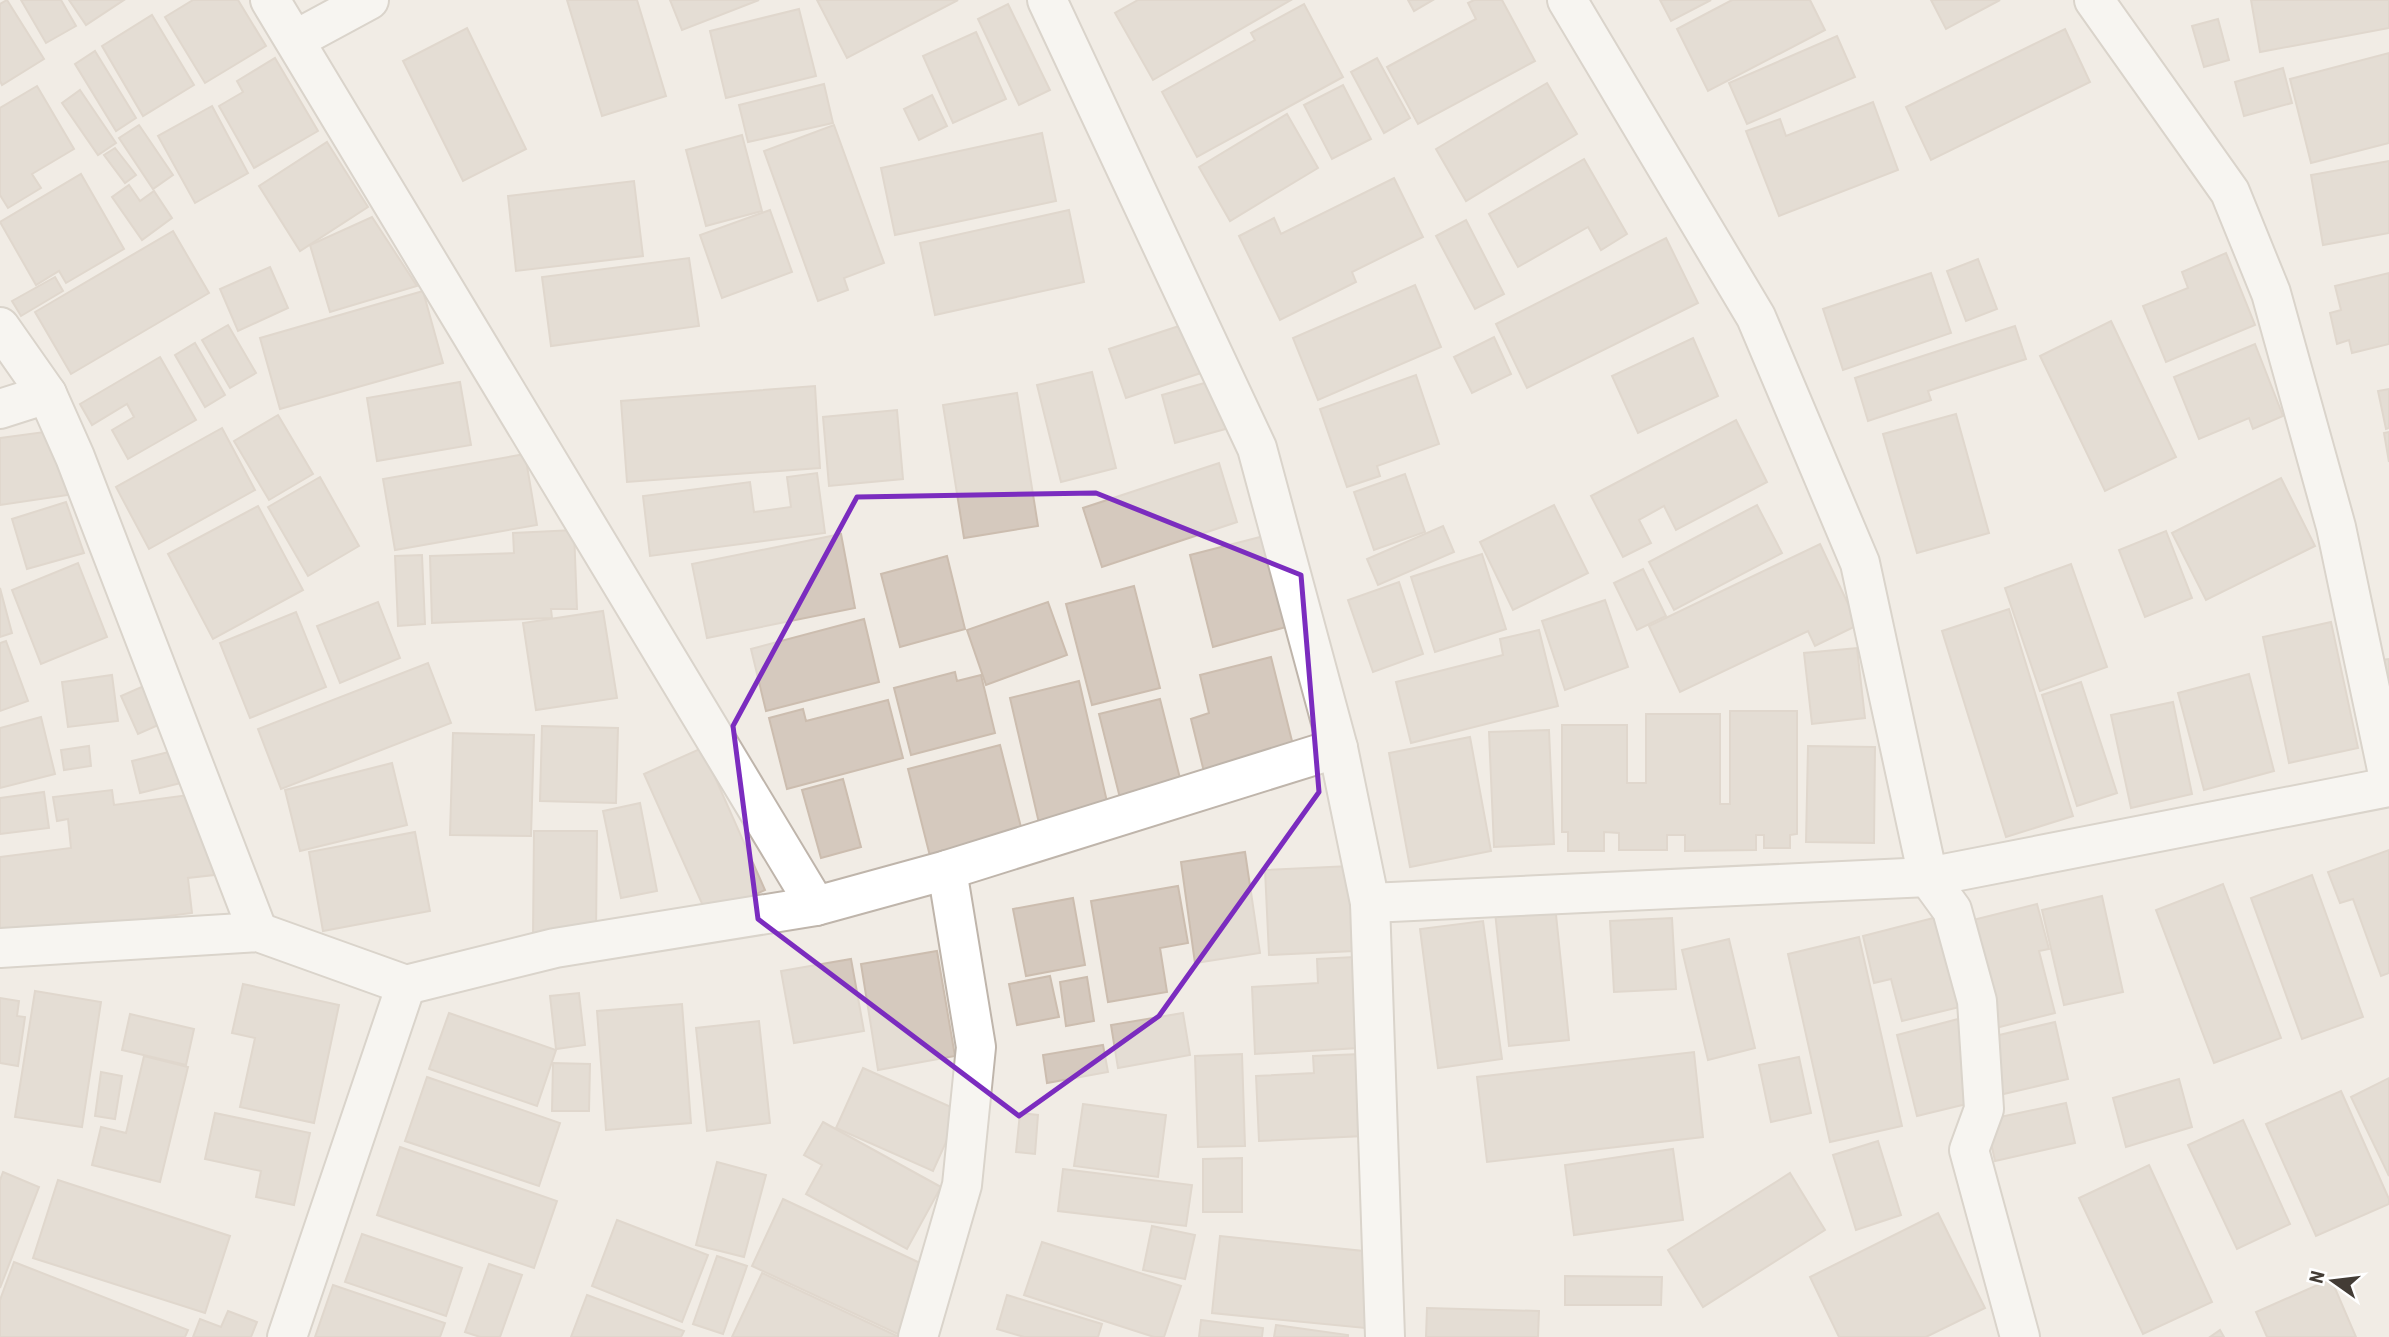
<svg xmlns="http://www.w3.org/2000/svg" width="2389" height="1337" font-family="'Roboto Condensed',sans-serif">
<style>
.building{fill:#d5c9be;stroke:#ccbdaf;stroke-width:2}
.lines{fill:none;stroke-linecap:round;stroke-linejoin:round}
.street-casing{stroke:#bfb5ab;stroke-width:42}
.street{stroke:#fff;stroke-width:38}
.marked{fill:none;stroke:#7b2cbf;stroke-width:5;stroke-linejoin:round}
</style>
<rect width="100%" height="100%" fill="#f1ece5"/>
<!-- building -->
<g class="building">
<polygon points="7,0 44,59 2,85 0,81 0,4"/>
<polygon points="21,0 61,0 76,26 46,43"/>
<polygon points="69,0 124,0 86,25"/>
<polygon points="193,0 238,0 266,46 205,83 165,17"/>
<polygon points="567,0 637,0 666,96 602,116"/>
<polygon points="670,0 759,0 682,30"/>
<polygon points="817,0 958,0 847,58"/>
<polygon points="1138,0 1291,0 1153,80 1115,13"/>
<polygon points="1408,0 1433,0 1414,11"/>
<polygon points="1474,0 1502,0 1535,61 1418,124 1387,67 1476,19 1468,3"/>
<polygon points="1660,0 1711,0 1671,21"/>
<polygon points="1732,0 1810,0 1825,30 1708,91 1677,29"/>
<polygon points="1931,0 2000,0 1946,29"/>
<polygon points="2251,0 2389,0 2389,28 2260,52"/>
<polygon points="1008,4 1050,90 1019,105 978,19"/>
<polygon points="1304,4 1343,77 1197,157 1162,92 1255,40 1251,33"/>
<polygon points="799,9 816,76 726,98 710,31"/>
<polygon points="152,15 194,85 143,116 102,46"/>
<polygon points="2218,19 2229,60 2204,67 2192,26"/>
<polygon points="467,28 526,149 463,181 403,61"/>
<polygon points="2065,29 2090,82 1931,160 1906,107"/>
<polygon points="976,32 1006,99 953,123 923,56"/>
<polygon points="1837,36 1855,77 1747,124 1729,83"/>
<polygon points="95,51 136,118 116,131 75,64"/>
<polygon points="2389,53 2389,143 2311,163 2290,79"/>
<polygon points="275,58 318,131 254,168 219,106 243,92 237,81"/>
<polygon points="1377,58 1410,118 1384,133 1351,72"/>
<polygon points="2283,68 2292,103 2244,116 2235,82"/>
<polygon points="1547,83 1577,134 1466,201 1436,149"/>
<polygon points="824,84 833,123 748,142 739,105"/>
<polygon points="1343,85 1371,139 1332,159 1304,105"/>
<polygon points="37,86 74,149 32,174 41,188 8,208 0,195 0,108"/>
<polygon points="80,90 116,143 98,155 62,103"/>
<polygon points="932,95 947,126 919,140 904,109"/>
<polygon points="1873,102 1898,170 1779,216 1746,131 1780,119 1786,136"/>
<polygon points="212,106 248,173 195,203 158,136"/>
<polygon points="1287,114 1318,168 1230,221 1199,167"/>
<polygon points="139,125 173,175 153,189 119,138"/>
<polygon points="834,125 884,263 844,278 848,290 818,301 764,151"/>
<polygon points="1042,133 1056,201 895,235 881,168"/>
<polygon points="742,135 762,211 706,226 686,150"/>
<polygon points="327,142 368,207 300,251 259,186"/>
<polygon points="115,148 136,175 125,183 104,155"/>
<polygon points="1584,159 1627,234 1601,250 1588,227 1518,267 1489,214"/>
<polygon points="2389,161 2389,233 2323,245 2311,175"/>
<polygon points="81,174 124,249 66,283 59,271 36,285 0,222"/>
<polygon points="1394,178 1423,237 1352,272 1356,282 1280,320 1239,236 1274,218 1281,234"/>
<polygon points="634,181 643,256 516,271 508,196"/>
<polygon points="129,185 140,201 154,191 172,218 142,240 112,197"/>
<polygon points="770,210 792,272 722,298 700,235"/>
<polygon points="1069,210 1084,282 935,315 920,243"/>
<polygon points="372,217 417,286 330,312 310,245"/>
<polygon points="1466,220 1504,294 1475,309 1436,236"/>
<polygon points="173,231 209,293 71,374 35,312"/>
<polygon points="1666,238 1698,303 1527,388 1496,324"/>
<polygon points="2226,253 2255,325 2166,362 2143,306 2188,288 2182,272"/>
<polygon points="689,258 699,326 551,346 542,277"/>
<polygon points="1978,259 1997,309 1966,321 1947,271"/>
<polygon points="270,267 288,308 238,331 220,289"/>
<polygon points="1931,273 1951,333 1843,370 1823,309"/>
<polygon points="2389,273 2389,344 2352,353 2349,340 2337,344 2330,313 2341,310 2335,286"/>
<polygon points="55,277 63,291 21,316 12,301"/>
<polygon points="1415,285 1441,347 1318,400 1293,338"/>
<polygon points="423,291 443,363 280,409 260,338"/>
<polygon points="2111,321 2176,457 2105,491 2040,356"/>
<polygon points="1188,323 1204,372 1126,398 1109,349"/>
<polygon points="228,325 256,373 230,388 202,340"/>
<polygon points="2015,326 2026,359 1928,391 1931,400 1868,421 1855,378"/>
<polygon points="1494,337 1511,374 1472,393 1454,357"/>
<polygon points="1693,338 1718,396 1638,433 1612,376"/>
<polygon points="195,343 225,395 205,407 175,355"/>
<polygon points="2255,344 2283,416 2253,429 2249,418 2199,439 2174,377"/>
<polygon points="160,357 196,420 128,459 112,430 134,417 127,404 92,425 80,404"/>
<polygon points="1092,372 1116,468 1061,482 1037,385"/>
<polygon points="1416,375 1439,444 1377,466 1380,476 1347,487 1320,409"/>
<polygon points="1215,380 1229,428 1175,443 1162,395"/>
<polygon points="460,382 471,445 377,461 367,398"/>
<polygon points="815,386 820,468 627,482 621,401"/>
<polygon points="2389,389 2389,428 2386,429 2378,391"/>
<polygon points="1017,393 1038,526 964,538 943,405"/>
<polygon points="897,410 903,479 829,486 823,417"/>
<polygon points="1956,414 1989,533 1917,553 1883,434"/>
<polygon points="278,415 313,474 269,500 234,441"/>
<polygon points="1736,420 1767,482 1676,530 1664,506 1639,520 1651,543 1623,557 1591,496"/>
<polygon points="222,428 255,490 149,549 116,487"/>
<polygon points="59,430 68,495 0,505 0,438"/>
<polygon points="2389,432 2389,462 2384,433"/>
<polygon points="525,454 537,525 395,550 383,479"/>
<polygon points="1219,463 1237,522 1102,567 1083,508"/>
<polygon points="817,473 825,533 650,556 643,496 750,482 754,512 791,507 787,477"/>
<polygon points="1405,474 1425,532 1374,550 1354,492"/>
<polygon points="320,477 359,546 308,576 268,507"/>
<polygon points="2281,478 2315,546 2206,600 2172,533"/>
<polygon points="66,502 84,553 27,569 12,519"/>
<polygon points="1554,505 1588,573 1513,610 1480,542"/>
<polygon points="1757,505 1782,553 1674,610 1649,562"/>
<polygon points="258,506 303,590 213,639 168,554"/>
<polygon points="1443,526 1454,552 1378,585 1367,559"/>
<polygon points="574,530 577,609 551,609 552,618 432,623 430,556 514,553 513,533"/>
<polygon points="2166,531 2192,598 2145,617 2119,550"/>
<polygon points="841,534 855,608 707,638 692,564"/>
<polygon points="1264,536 1286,627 1213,647 1190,555"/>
<polygon points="1820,544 1858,625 1815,646 1808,631 1680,692 1649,626"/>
<polygon points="1482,554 1506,629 1435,652 1411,577"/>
<polygon points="422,555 425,624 398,626 395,556"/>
<polygon points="947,556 965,629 900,647 881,574"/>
<polygon points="78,563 107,637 41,664 12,590"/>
<polygon points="2071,564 2107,667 2040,691 2005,588"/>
<polygon points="1643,569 1666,616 1637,630 1614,583"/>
<polygon points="1399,582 1423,654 1373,672 1348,600"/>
<polygon points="1134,586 1160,688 1092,705 1066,604"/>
<polygon points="0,588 12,633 0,637"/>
<polygon points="1605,600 1628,667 1565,690 1542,621"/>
<polygon points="378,602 400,658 340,683 317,626"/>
<polygon points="1048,602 1067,655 986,685 967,630"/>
<polygon points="2009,609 2073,816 2006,837 1942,631"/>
<polygon points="603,611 617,698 536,710 523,623"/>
<polygon points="296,612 326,687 250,718 220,643"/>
<polygon points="864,619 879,682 766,711 751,649"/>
<polygon points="2331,622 2358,748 2289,763 2263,637"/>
<polygon points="1539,630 1558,706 1411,743 1396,682 1503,655 1500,639"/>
<polygon points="6,641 28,701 0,711 0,643"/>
<polygon points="1857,648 1865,718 1812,724 1804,653"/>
<polygon points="1271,657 1296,757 1206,780 1191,719 1209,713 1200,675"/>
<polygon points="2389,659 2389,720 2381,660"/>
<polygon points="428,663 451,723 281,789 258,729"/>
<polygon points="955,672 957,681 981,675 995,733 911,755 894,688"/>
<polygon points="2249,674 2274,771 2204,790 2178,693"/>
<polygon points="112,675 118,721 68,727 62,682"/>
<polygon points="1079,681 1108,806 1039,823 1010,698"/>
<polygon points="2081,682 2117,793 2077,806 2042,695"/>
<polygon points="146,685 163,723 138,734 121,696"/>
<polygon points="1160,699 1183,790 1122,806 1099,714"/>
<polygon points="888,700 903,758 787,789 769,718 803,709 806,721"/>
<polygon points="2173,702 2192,794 2131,808 2111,715"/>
<polygon points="1730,711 1797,711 1797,834 1790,835 1790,848 1764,848 1764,835 1756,835 1756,850 1685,851 1685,835 1667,835 1667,850 1619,850 1619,833 1604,832 1604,851 1568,851 1568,832 1562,832 1562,725 1627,725 1627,783 1646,783 1646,714 1720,714 1720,804 1730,804"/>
<polygon points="41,717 55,774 0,788 0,728"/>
<polygon points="542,726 618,728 616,803 540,801"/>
<polygon points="1549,730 1554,844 1494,847 1489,732"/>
<polygon points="453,733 534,735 531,836 450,835"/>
<polygon points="1470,737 1491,851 1410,867 1389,753"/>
<polygon points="1000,745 1023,835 931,860 908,769"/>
<polygon points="89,746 91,766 64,770 61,750"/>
<polygon points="1808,746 1875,747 1874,843 1806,842"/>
<polygon points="702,748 765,890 708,917 644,774"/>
<polygon points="177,750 185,782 140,793 132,761"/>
<polygon points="392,763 407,825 300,851 285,790"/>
<polygon points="843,779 861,847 821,858 802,790"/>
<polygon points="112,790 114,805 203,793 214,875 188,878 192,913 0,938 0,857 71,848 68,819 57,821 53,797"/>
<polygon points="44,792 49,828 0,834 0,798"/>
<polygon points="640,803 657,891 621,898 603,811"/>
<polygon points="534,831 597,831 596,937 533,937"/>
<polygon points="415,832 430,911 323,931 309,852"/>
<polygon points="2389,850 2389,973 2381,976 2353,899 2340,903 2328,872"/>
<polygon points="1245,852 1260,953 1195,963 1181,862"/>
<polygon points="1350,866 1354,951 1269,955 1265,870"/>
<polygon points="2312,875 2363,1017 2302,1039 2251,898"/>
<polygon points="2223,884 2281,1038 2214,1063 2156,910"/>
<polygon points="1178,886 1188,943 1160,948 1167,992 1108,1002 1091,901"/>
<polygon points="2102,896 2123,992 2064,1005 2042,910"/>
<polygon points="1073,898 1085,965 1026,976 1013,909"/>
<polygon points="2037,904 2049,949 2039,951 2055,1013 1988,1030 1961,923"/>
<polygon points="1555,905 1569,1040 1509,1046 1495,912"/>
<polygon points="1949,914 1972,1004 1902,1021 1891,979 1874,983 1863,936"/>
<polygon points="1672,918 1676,989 1614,992 1610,921"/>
<polygon points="1483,921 1502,1059 1438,1068 1420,929"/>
<polygon points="1859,937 1902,1126 1830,1142 1788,954"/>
<polygon points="1729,939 1755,1048 1708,1060 1682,950"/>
<polygon points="937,951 955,1056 878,1070 861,964"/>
<polygon points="1354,957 1359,1048 1255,1054 1252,987 1318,983 1317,959"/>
<polygon points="851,959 864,1031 794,1043 781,971"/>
<polygon points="1050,976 1059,1017 1017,1025 1009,984"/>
<polygon points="1087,977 1094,1021 1066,1026 1060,982"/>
<polygon points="243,984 339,1005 314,1123 240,1107 255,1038 232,1033"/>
<polygon points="35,991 101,1002 82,1127 15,1117"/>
<polygon points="579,993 585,1045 556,1049 550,996"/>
<polygon points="0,998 19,1001 17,1016 25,1017 18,1066 0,1063"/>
<polygon points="682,1004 691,1123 606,1130 597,1011"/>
<polygon points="449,1013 556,1050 537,1106 429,1069"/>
<polygon points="1183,1013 1190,1055 1118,1068 1111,1025"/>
<polygon points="130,1014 194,1029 186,1065 122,1050"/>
<polygon points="1958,1019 1979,1101 1917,1116 1897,1035"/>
<polygon points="759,1021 770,1123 707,1131 696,1028"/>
<polygon points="2055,1022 2068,1079 1995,1096 1982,1039"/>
<polygon points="1103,1045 1108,1072 1047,1083 1043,1055"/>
<polygon points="1694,1052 1703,1137 1487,1162 1477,1077"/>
<polygon points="1242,1054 1245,1146 1198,1147 1195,1056"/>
<polygon points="1360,1054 1364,1136 1259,1141 1256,1076 1314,1073 1313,1056"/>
<polygon points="144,1056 188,1067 160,1182 92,1165 101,1127 126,1133"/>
<polygon points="1799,1057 1811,1113 1771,1122 1759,1065"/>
<polygon points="553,1063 590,1064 589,1111 552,1111"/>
<polygon points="863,1068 960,1111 933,1171 836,1128"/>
<polygon points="101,1072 122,1076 115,1119 95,1116"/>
<polygon points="427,1077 560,1123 539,1186 405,1141"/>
<polygon points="2389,1078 2389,1176 2351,1097"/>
<polygon points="2179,1079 2192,1127 2126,1147 2113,1098"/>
<polygon points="2341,1091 2389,1199 2389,1204 2316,1236 2266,1124"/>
<polygon points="2066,1103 2075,1143 1995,1161 1986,1120"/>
<polygon points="1083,1104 1166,1115 1158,1177 1074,1166"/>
<polygon points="215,1113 310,1133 294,1205 256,1197 261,1171 205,1159"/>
<polygon points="1020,1113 1038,1115 1035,1154 1016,1152"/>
<polygon points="2243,1120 2290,1224 2237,1249 2188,1145"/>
<polygon points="823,1122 941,1187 907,1249 806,1194 822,1165 804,1155"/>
<polygon points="1878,1141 1901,1215 1856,1230 1833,1155"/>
<polygon points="400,1147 557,1201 534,1268 377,1215"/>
<polygon points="1673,1149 1683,1220 1574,1235 1565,1165"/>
<polygon points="1242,1158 1242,1212 1203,1212 1203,1159"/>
<polygon points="717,1162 766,1175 744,1257 696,1245"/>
<polygon points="2149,1165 2212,1302 2143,1334 2079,1198"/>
<polygon points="1063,1169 1192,1185 1186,1226 1058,1211"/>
<polygon points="3,1172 39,1187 0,1288 0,1180"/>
<polygon points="1790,1173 1825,1230 1703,1307 1668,1250"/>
<polygon points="58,1180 230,1236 205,1313 33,1258"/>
<polygon points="783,1199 931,1268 900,1335 752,1266"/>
<polygon points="1938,1213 1985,1308 1926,1337 1839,1337 1810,1277"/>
<polygon points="617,1220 708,1255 682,1322 592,1286"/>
<polygon points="1152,1226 1195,1235 1185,1279 1143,1270"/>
<polygon points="362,1234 462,1268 446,1316 345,1282"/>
<polygon points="1220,1236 1373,1252 1365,1328 1212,1313"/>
<polygon points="1042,1242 1181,1286 1164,1337 1154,1337 1024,1295"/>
<polygon points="717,1256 747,1266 723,1334 693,1324"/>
<polygon points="14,1262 188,1330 185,1337 0,1337 0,1300"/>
<polygon points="489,1264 522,1275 500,1337 480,1337 465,1332"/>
<polygon points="762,1273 899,1337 732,1337"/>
<polygon points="1565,1276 1662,1277 1661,1305 1565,1305"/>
<polygon points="2331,1279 2356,1337 2267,1337 2256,1312"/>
<polygon points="333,1285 445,1323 440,1337 315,1337"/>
<polygon points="587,1295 684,1331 681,1337 571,1337"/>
<polygon points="1007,1295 1102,1324 1098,1337 1024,1337 997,1329"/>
<polygon points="1427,1308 1539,1311 1538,1337 1426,1337"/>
<polygon points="228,1311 257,1322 251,1337 193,1337 200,1319 221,1327"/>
<polygon points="1201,1320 1263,1328 1262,1337 1199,1337"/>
<polygon points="1276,1325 1348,1335 1348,1337 1274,1337"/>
<polygon points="2220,1330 2224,1337 2210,1337"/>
</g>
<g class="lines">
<defs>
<g id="street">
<polyline points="270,0 816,906"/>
<polyline points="1047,0 1257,448 1338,748 1370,903 1385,1337"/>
<polyline points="1567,0 1756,317 1860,563 1928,877 1952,910 1977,1001 1984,1109 1969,1150 2020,1337"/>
<polyline points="2094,0 2230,192 2271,293 2336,527 2389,779"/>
<polyline points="295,40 369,0"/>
<polyline points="0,327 47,394 75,457 258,932"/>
<polyline points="0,409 47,394"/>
<polyline points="1370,903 1928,877 2389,787"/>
<polyline points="0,948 258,932 406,985 555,948 816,906 947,870 1338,748"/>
<polyline points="287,1337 406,985"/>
<polyline points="918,1337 962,1185 976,1047 947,870"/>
</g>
</defs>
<!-- street casing -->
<use href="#street" class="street-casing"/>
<!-- street -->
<use href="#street" class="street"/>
</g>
<!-- marked area -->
<path d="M0 0H2389V1337H0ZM1096 493 1301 575 1319 792 1159 1016 1019 1116 758 919 733 726 857 497Z" fill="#f1ece5" fill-opacity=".55" fill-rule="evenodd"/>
<path class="marked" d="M1096 493 1301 575 1319 792 1159 1016 1019 1116 758 919 733 726 857 497Z"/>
<!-- north arrow -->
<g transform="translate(2333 1281) rotate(284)" stroke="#ffffff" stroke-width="5" paint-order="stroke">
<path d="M0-5L12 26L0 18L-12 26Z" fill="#433c35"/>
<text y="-10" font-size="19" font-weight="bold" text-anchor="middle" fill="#433c35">N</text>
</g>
</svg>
